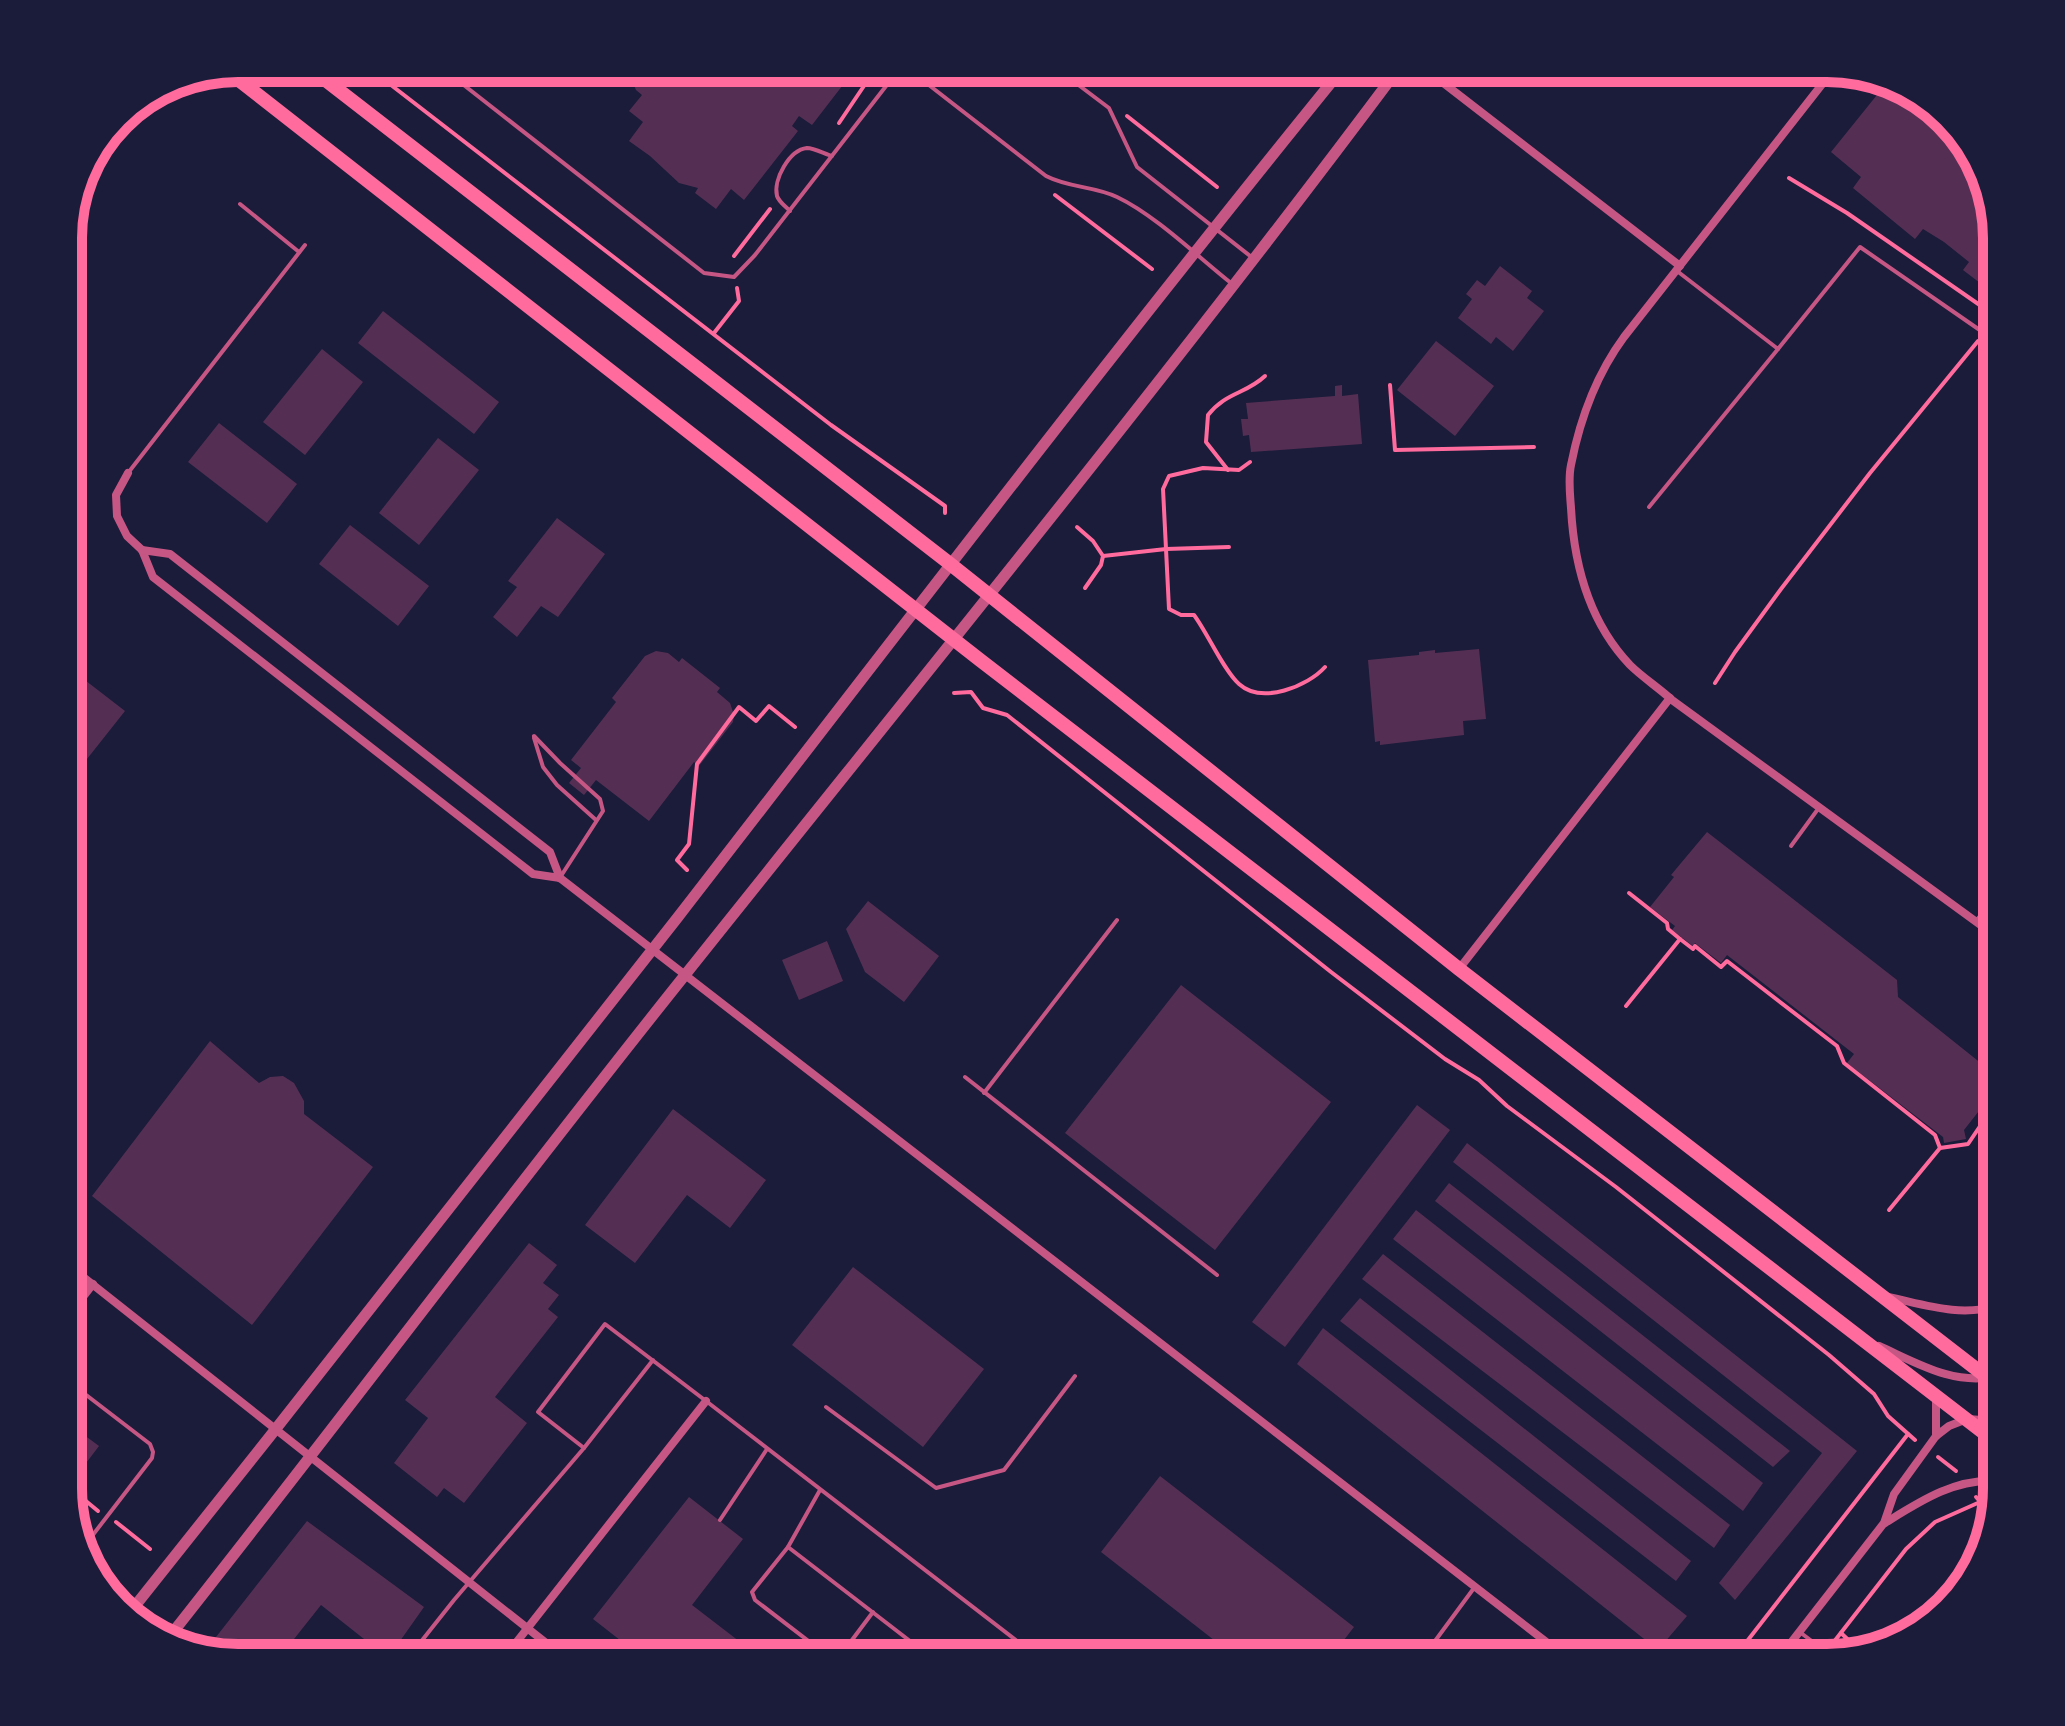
<svg xmlns="http://www.w3.org/2000/svg" width="2065" height="1726" font-family="'PT Serif',serif">
<style>
.building{fill:#542f53}
.lines{fill:none;stroke-linecap:round;stroke-linejoin:round}
.path{stroke:#ff6b9d;stroke-width:4}
.service{stroke:#c65784;stroke-width:4}
.minor{stroke:#c65784;stroke-width:8}
.tertiary{stroke:#c65784;stroke-width:11}
.trunk{stroke:#ff6b9d;stroke-width:14}
.rim{fill:none;stroke:#ff6b9d;stroke-width:10}
</style>
<rect width="100%" height="100%" fill="#1b1b3a"/>
<!-- building -->
<g class="building">
<polygon points="663,68 856,68 812,125 799,116 792,126 798,131 744,200 731,189 716,209 695,193 698,188 679,183 650,156 629,141 643,122 629,111 642,95 636,90 632,81 642,71 657,77"/>
<polygon points="1889,80 1939,111 1984,173 1997,238 1997,296 1963,270 1969,262 1944,242 1923,229 1915,239 1853,188 1861,177 1831,152"/>
<polygon points="1500,266 1532,291 1527,298 1544,311 1513,351 1496,337 1491,344 1458,318 1472,299 1466,294 1477,280 1485,286"/>
<polygon points="383,311 499,402 474,434 358,343"/>
<polygon points="1436,341 1494,386 1455,436 1397,390"/>
<polygon points="322,349 363,382 305,455 263,422"/>
<polygon points="1342,385 1342,396 1358,394 1362,444 1251,452 1249,435 1243,436 1241,419 1248,419 1246,403 1335,396 1335,386"/>
<polygon points="219,423 297,484 267,523 188,462"/>
<polygon points="438,438 479,470 419,545 379,513"/>
<polygon points="557,518 605,554 558,617 541,606 517,637 493,617 517,587 508,581"/>
<polygon points="350,525 429,586 398,626 319,564"/>
<polygon points="1479,649 1486,719 1463,721 1464,735 1380,745 1380,741 1375,742 1368,660 1419,655 1419,652 1435,650 1435,653"/>
<polygon points="656,651 668,653 679,662 682,658 720,688 717,692 730,703 734,715 733,722 699,766 694,762 649,821 596,780 584,795 569,783 581,768 571,760 616,702 612,698 645,656"/>
<polygon points="68,667 125,711 68,783"/>
<polygon points="1707,832 1897,980 1898,997 1997,1076 1997,1088 1964,1130 1966,1139 1944,1143 1943,1137 1847,1063 1854,1054 1727,955 1721,963 1695,943 1693,946 1672,930 1675,926 1650,907 1674,877 1671,875"/>
<polygon points="868,901 939,956 904,1002 865,972 846,929"/>
<polygon points="827,941 843,981 799,1000 782,960"/>
<polygon points="1181,985 1331,1102 1215,1250 1065,1133"/>
<polygon points="210,1041 259,1083 270,1077 283,1076 294,1083 304,1101 304,1114 373,1167 252,1325 92,1196"/>
<polygon points="1417,1105 1450,1130 1285,1347 1252,1322"/>
<polygon points="673,1109 766,1180 730,1228 687,1195 635,1263 585,1225"/>
<polygon points="1467,1143 1857,1451 1735,1600 1719,1583 1822,1453 1453,1162"/>
<polygon points="1449,1183 1790,1451 1773,1467 1435,1201"/>
<polygon points="1416,1210 1763,1483 1743,1511 1393,1239"/>
<polygon points="529,1243 557,1265 543,1283 559,1295 548,1309 558,1317 495,1397 527,1423 464,1503 444,1488 437,1497 394,1463 428,1418 405,1400"/>
<polygon points="1383,1254 1730,1525 1714,1548 1362,1279"/>
<polygon points="853,1267 984,1369 923,1447 792,1345"/>
<polygon points="1360,1298 1691,1561 1676,1581 1340,1321"/>
<polygon points="1323,1328 1687,1616 1658,1650 1297,1364"/>
<polygon points="68,1423 99,1446 68,1487"/>
<polygon points="1160,1476 1354,1627 1330,1658 1237,1658 1101,1552"/>
<polygon points="689,1497 743,1539 692,1605 761,1658 643,1658 593,1619"/>
<polygon points="307,1521 424,1607 388,1658 321,1605 279,1658 238,1658 205,1651"/>
</g>
<g class="lines">
<!-- path -->
<g class="path">
<polyline points="369,68 831,425 945,506 945,513"/>
<polyline points="1127,116 1217,187"/>
<polyline points="839,123 876,68"/>
<polyline points="1789,178 1847,213 1997,317"/>
<polyline points="1055,195 1152,269"/>
<polyline points="734,256 770,209"/>
<polyline points="714,333 739,301 737,288"/>
<polyline points="1390,385 1395,450 1534,447"/>
<path d="M1250 462 1239 470 1203 468 1169 476 1163 489 1169 609 1181 615H1194C1208 634 1224 671 1239 684 1262 705 1308 686 1325 667"/>
<path d="M1228 470 1206 442 1208 415C1226 392 1246 394 1265 376"/>
<polyline points="1077,527 1093,541 1103,556 1101,565 1085,588"/>
<polyline points="1103,556 1166,549 1229,547"/>
<polyline points="1715,683 1735,652 1781,589 1870,473 1978,341"/>
<polyline points="954,693 971,692 983,708 1007,715 1331,972 1445,1059 1479,1080 1507,1106 1616,1187 1829,1355 1874,1394 1888,1416 1915,1440"/>
<polyline points="687,870 677,860 689,844 697,764 739,707 756,721 769,706 795,727"/>
<polyline points="1629,893 1667,923 1668,929 1680,939"/>
<polyline points="1626,1006 1680,939 1693,949 1695,946 1721,967 1727,961 1837,1046 1844,1063 1935,1135 1940,1148 1968,1144 1997,1101"/>
<polyline points="1889,1210 1940,1148"/>
<polyline points="1938,1457 1956,1471"/>
<polyline points="75,1492 98,1511"/>
<polyline points="1976,1497 1992,1515"/>
<polyline points="116,1522 150,1549"/>
<polyline points="1841,1633 1860,1651"/>
<polyline points="1833,1643 1906,1549 1935,1522 1980,1502"/>
<polyline points="1734,1658 1908,1434"/>
</g>
<!-- service -->
<g class="service">
<polyline points="442,68 704,273 734,277 755,255 900,68"/>
<path d="M907 68 1046 176C1069 188 1094 186 1117 197 1155 215 1197 256 1231 283"/>
<polyline points="1056,68 1109,108 1137,167 1254,259"/>
<polyline points="240,204 299,252"/>
<path d="M790 211C785 206 779 202 777 196 773 180 789 150 807 148 814 148 825 154 832 156"/>
<polyline points="1677,271 1778,349 1860,247 1997,342"/>
<polyline points="128,473 305,245"/>
<polyline points="1649,507 1778,349"/>
<polyline points="534,736 560,763 600,799 603,811 561,876"/>
<polyline points="534,738 543,767 557,785 596,820"/>
<polyline points="1791,846 1818,809"/>
<polyline points="1976,921 1997,895"/>
<polyline points="965,1077 1217,1275"/>
<polyline points="984,1093 1117,920"/>
<polyline points="653,1360 584,1448 538,1412 605,1324 706,1401 1039,1658"/>
<polyline points="68,1391 74,1389 81,1391 150,1444 153,1452 152,1458 82,1549"/>
<polyline points="826,1407 936,1488 1004,1470 1075,1376"/>
<polyline points="820,1490 788,1547 932,1658"/>
<polyline points="720,1520 767,1449"/>
<polyline points="788,1547 752,1592 755,1600 828,1656 836,1657 843,1652 873,1612"/>
<polyline points="1801,1633 1833,1657"/>
<polyline points="1435,1641 1474,1588"/>
<polyline points="408,1658 454,1600 584,1448"/>
</g>
<!-- minor -->
<g class="minor">
<polyline points="1424,68 1680,266"/>
<path d="M1834 69 1624 337C1596 375 1580 419 1571 465 1568 479 1570 494 1571 508 1574 565 1589 622 1630 665 1642 677 1659 688 1672 700L1997 937"/>
<polyline points="128,473 116,495 117,516 127,536 142,550 153,577 533,874 560,878 1567,1658"/>
<polyline points="142,550 170,554 550,852 560,878"/>
<polyline points="1459,969 1670,698"/>
<polyline points="68,1265 565,1658"/>
<path d="M1888 1297C1926 1305 1959 1317 1997 1306"/>
<polyline points="68,1316 93,1284"/>
<path d="M1879 1346C1917 1363 1954 1386 1997 1376"/>
<polyline points="1936,1436 1936,1395"/>
<path d="M1885 1523C1919 1502 1955 1478 1997 1481"/>
<polyline points="504,1658 706,1401"/>
<polyline points="1779,1658 1884,1523 1894,1494 1936,1436 1949,1426 1967,1419 1997,1421"/>
</g>
<!-- tertiary -->
<g class="tertiary">
<path d="M127 1616C312 1384 496 1151 678 917 898 633 1116 347 1343 68"/>
<path d="M166 1641C341 1420 509 1195 685 975 925 674 1169 376 1399 68"/>
</g>
<!-- trunk -->
<g class="trunk">
<polyline points="310,68 949,563 1459,969 1997,1385"/>
<polyline points="226,70 980,660 1997,1443"/>
</g>
</g>
<!-- crop -->
<path d="M0 0H2065V1726H0ZM238 82H1827A156 156 0 0 1 1983 238V1488A156 156 0 0 1 1827 1644H238A156 156 0 0 1 82 1488V238A156 156 0 0 1 238 82Z" fill="#1b1b3a" fill-rule="evenodd"/>
<path class="rim" d="M238 82H1827A156 156 0 0 1 1983 238V1488A156 156 0 0 1 1827 1644H238A156 156 0 0 1 82 1488V238A156 156 0 0 1 238 82Z"/>
</svg>
